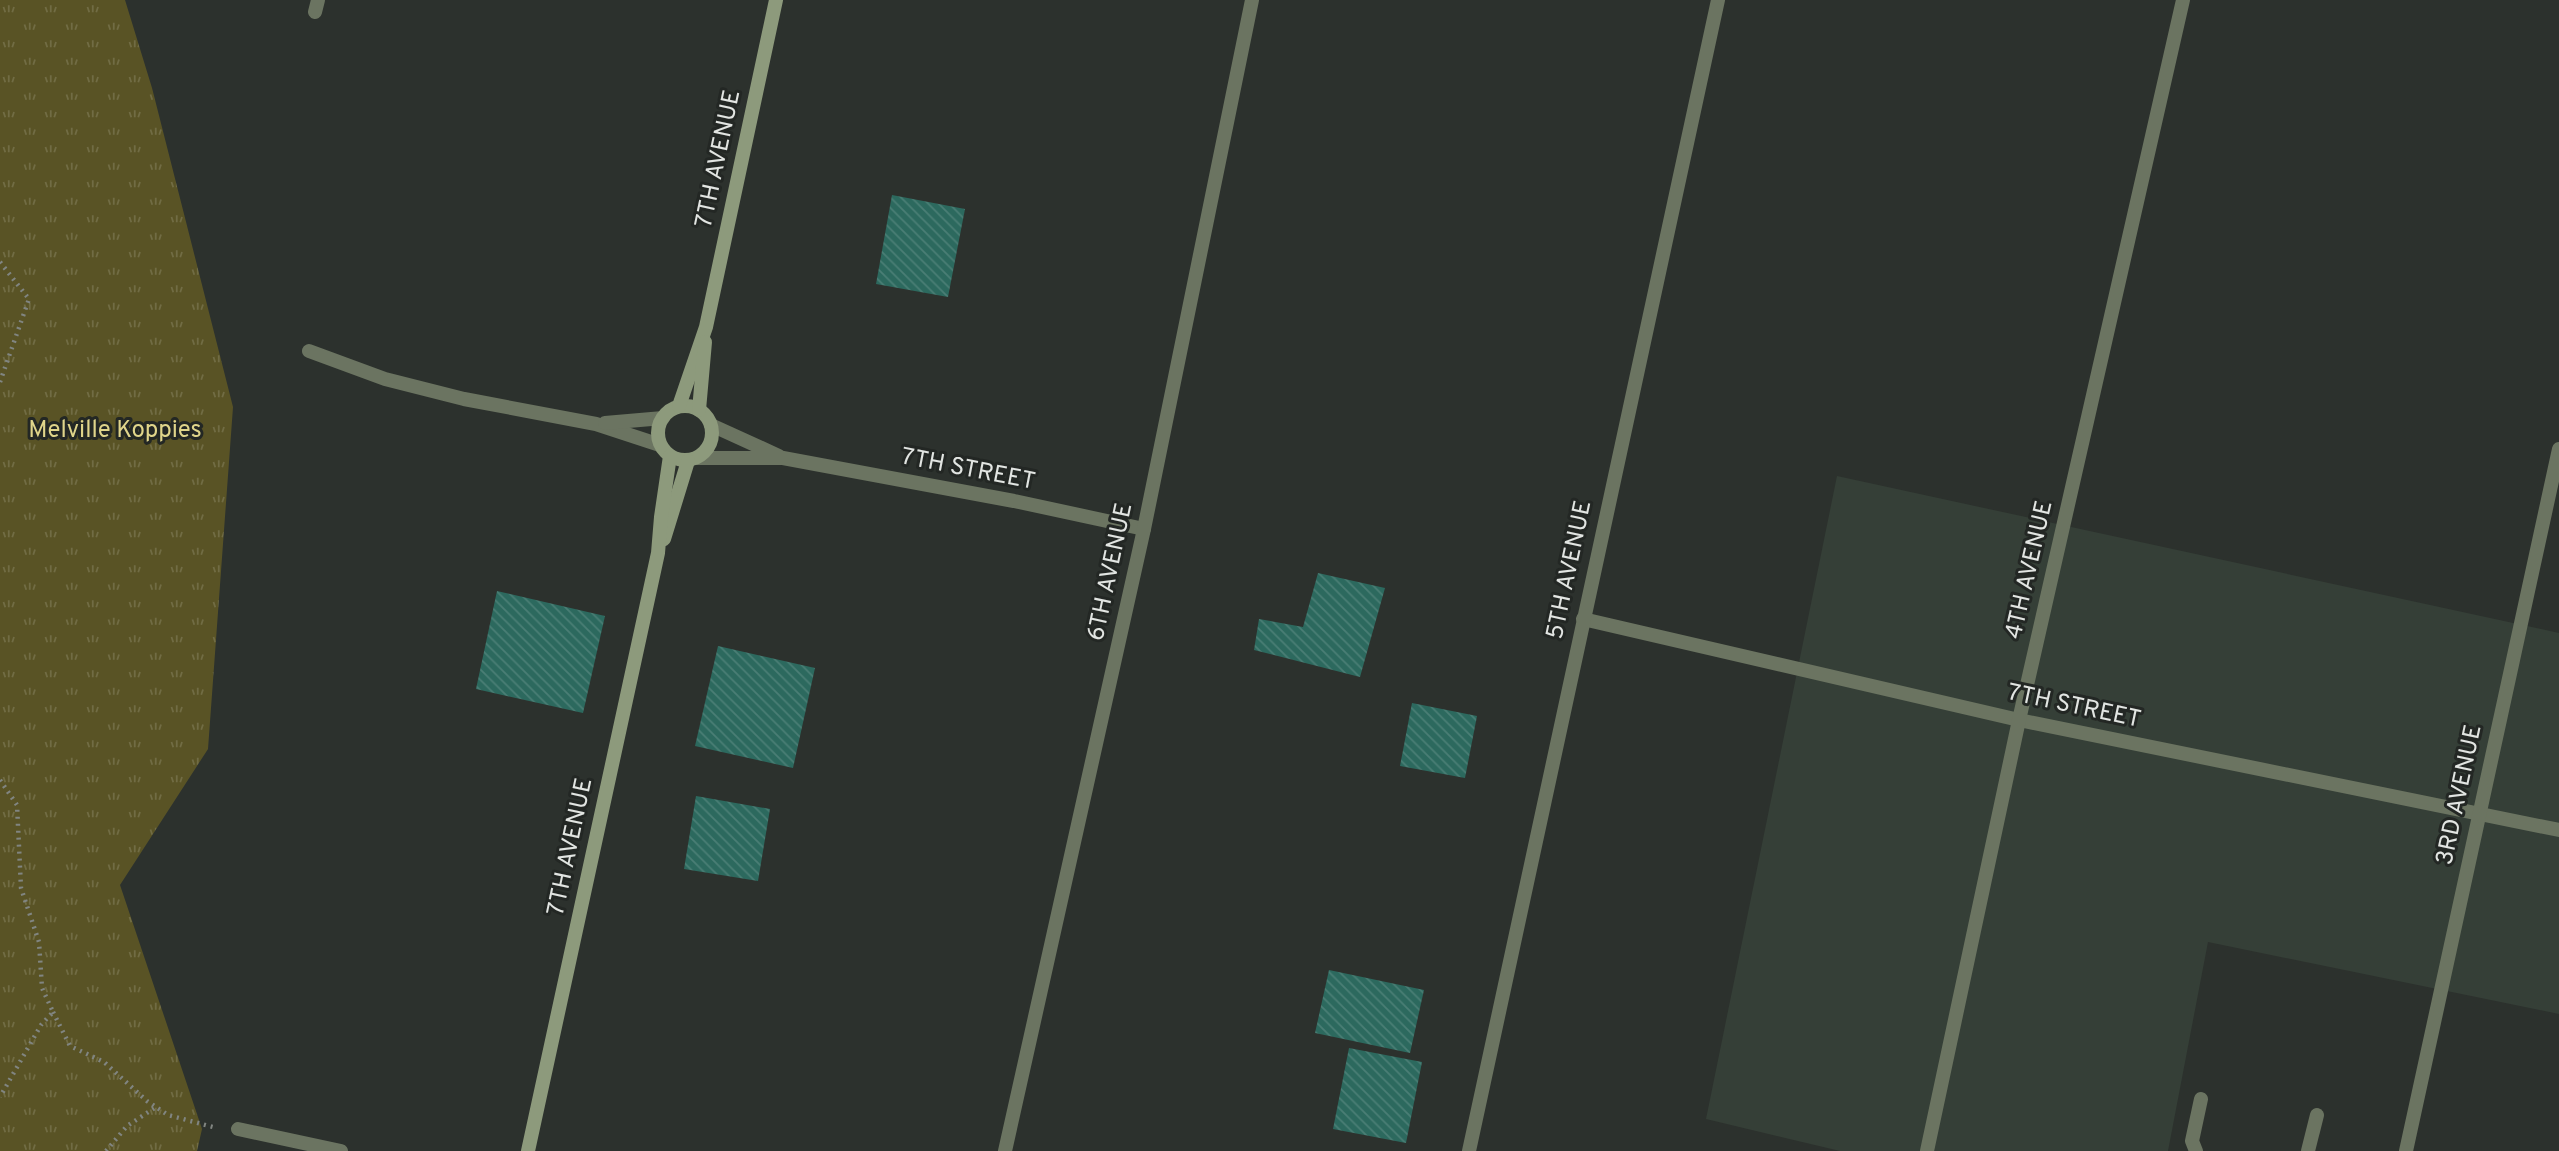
<svg xmlns="http://www.w3.org/2000/svg" width="2559" height="1151" font-family="Overpass,sans-serif">
<style>
.built{fill:#353f37}
.park{fill:url(#park-tufts)}
.building{fill:url(#building-back-hatch)}
.lines{fill:none;stroke-linecap:round;stroke-linejoin:round}
.path{stroke:#818581;stroke-width:4.5;stroke-dasharray:2 5;stroke-linecap:butt}
.lane{stroke:#6b7461;stroke-width:14}
.street{stroke:#6b7461;stroke-width:14}
.secondary{stroke:#8d9a7c;stroke-width:14}
.labels{text-anchor:middle;dominant-baseline:central;stroke-width:6;stroke-linejoin:round;paint-order:stroke}
.street-label{font-size:24px;fill:#e2e5e2;stroke:#232724}
.park-label{font-size:24px;fill:#e0d58a;stroke:#232724}
</style>
<defs>
<pattern id="park-tufts" width="24" height="20" patternUnits="userSpaceOnUse" patternTransform="scale(1.75)"><rect width="24" height="20" fill="#595325"/><path d="M3 7l-1-3M5 7V3M7 7l1-3M15 17l-1-3M17 17v-4M19 17l1-3" fill="none" stroke="#716c44"/></pattern>
<pattern id="building-back-hatch" width="6" height="6" patternUnits="userSpaceOnUse" patternTransform="scale(1.75)"><rect width="6" height="6" fill="#2c695e"/><path d="M-1 5l2 2M0 0l6 6M5-1l2 2" fill="none" stroke="#4a7e75"/></pattern>
</defs>
<rect width="100%" height="100%" fill="#2c312d"/>
<!-- built -->
<polygon class="built" points="1837,476 2559,633 2559,1014 2208,942 2168,1151 1840,1151 1706,1119"/>
<!-- park -->
<polygon class="park" points="0,0 125,0 152,88 233,407 208,749 120,885 202,1129 197,1151 0,1151"/>
<!-- building -->
<g class="building">
<polygon points="892,195 965,209 948,297 876,284"/>
<polygon points="1318,573 1385,588 1360,677 1254,650 1259,619 1303,627"/>
<polygon points="497,591 605,616 583,713 476,689"/>
<polygon points="718,646 815,668 793,768 695,746"/>
<polygon points="1412,703 1477,716 1465,778 1400,766"/>
<polygon points="696,796 770,809 758,881 684,869"/>
<polygon points="1329,970 1424,990 1410,1053 1315,1033"/>
<polygon points="1349,1048 1422,1062 1406,1143 1333,1129"/>
</g>
<g class="lines">
<!-- path -->
<g class="path">
<polyline points="0,262 29,299 0,382"/>
<polyline points="0,780 17,805 21,888 39,942 42,988 53,1012 41,1025 0,1097"/>
<polyline points="53,1012 70,1046 104,1062 147,1101 168,1115 213,1127"/>
<polyline points="106,1151 127,1126 156,1107"/>
</g>
<!-- lane -->
<g class="lane">
<polyline points="2196,1151 2192,1141 2201,1099"/>
<polyline points="2308,1151 2317,1115"/>
</g>
<!-- street -->
<g class="street">
<polyline points="315,12 318,0"/>
<polyline points="309,351 385,379 464,399 596,424 660,445"/>
<polyline points="605,423 663,418"/>
<polyline points="711,425 779,456"/>
<polyline points="697,458 783,458 1014,501 1144,529"/>
<polyline points="1583,619 2019,720 2559,830"/>
<polyline points="238,1129 341,1151"/>
<polyline points="1005,1151 1144,529 1252,0"/>
<polyline points="1469,1151 1718,0"/>
<polyline points="1927,1151 2019,720 2183,0"/>
<polyline points="2406,1151 2559,449"/>
</g>
<!-- secondary -->
<g class="secondary">
<circle cx="685" cy="433" r="27"/>
<polyline points="679,406 706,327 776,0"/>
<polyline points="699,410 705,342"/>
<polyline points="664,539 688,461"/>
<polyline points="528,1151 658,553 661,517 670,456"/>
</g>
</g>
<g class="labels">
<!-- street labels -->
<g class="street-label">
<text transform="translate(719 159) rotate(-78)">7TH AVENUE</text>
<text transform="translate(968 470) rotate(11)">7TH STREET</text>
<text transform="translate(1570 570) rotate(-78)">5TH AVENUE</text>
<text transform="translate(2030 570) rotate(-77)">4TH AVENUE</text>
<text transform="translate(1111 572) rotate(-78)">6TH AVENUE</text>
<text transform="translate(2074 707) rotate(12)">7TH STREET</text>
<text transform="translate(2460 795) rotate(-78)">3RD AVENUE</text>
<text transform="translate(571 847) rotate(-78)">7TH AVENUE</text>
</g>
<!-- park labels -->
<g class="park-label">
<text x="115" y="431">Melville Koppies</text>
</g>
</g>
</svg>
